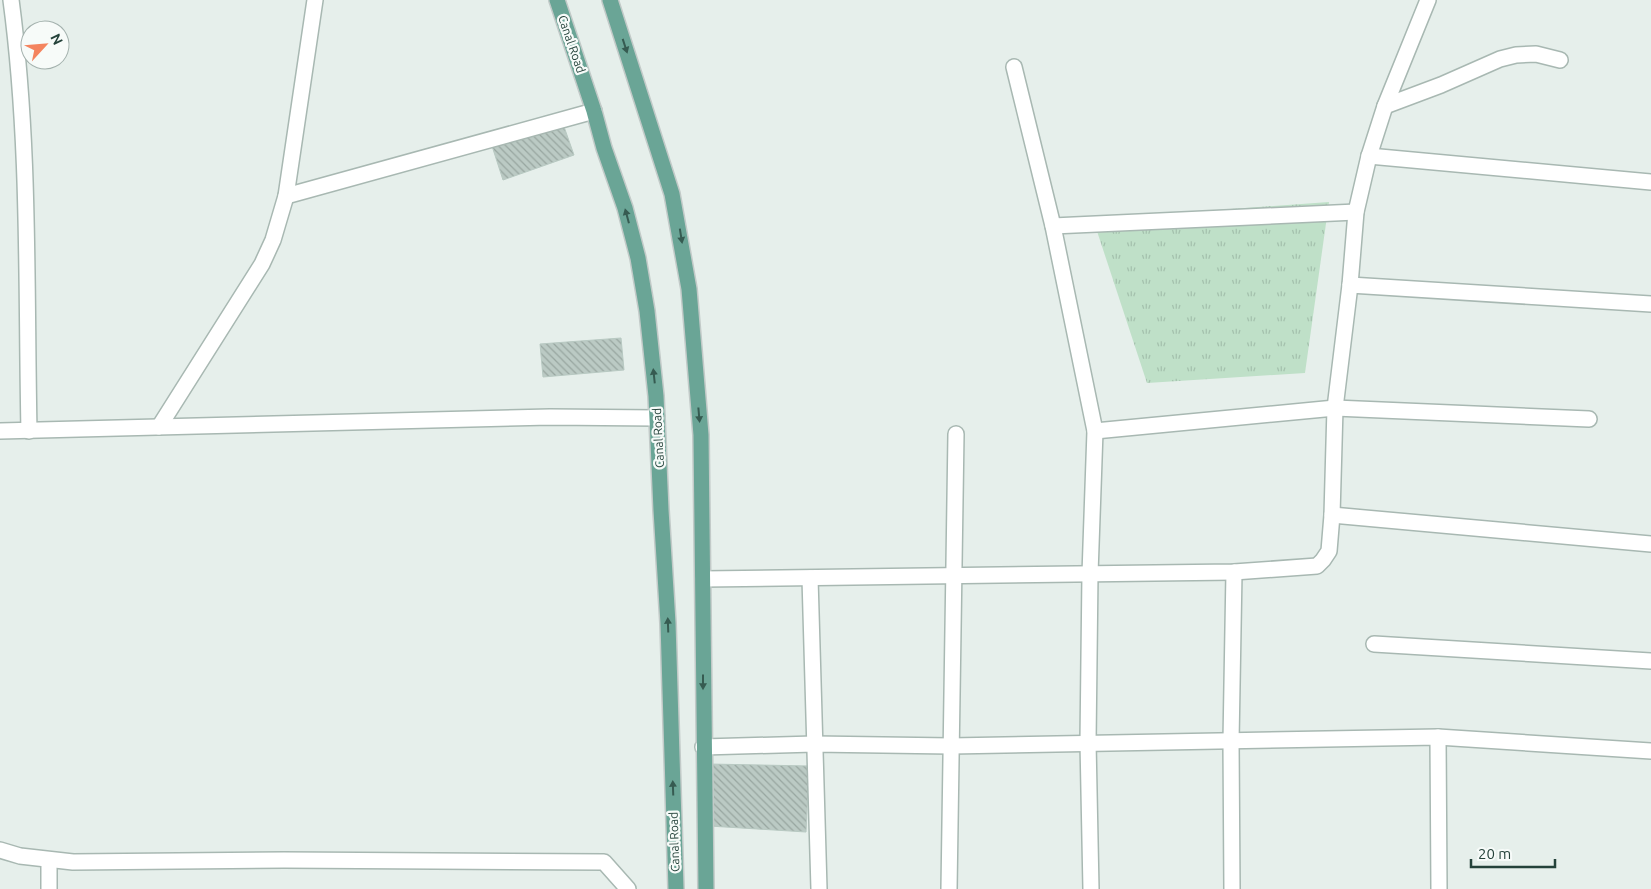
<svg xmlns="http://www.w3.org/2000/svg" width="1651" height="889" font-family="Ubuntu,sans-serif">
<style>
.park{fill:url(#park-tufts)}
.building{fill:url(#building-back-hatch);stroke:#b8c9c2}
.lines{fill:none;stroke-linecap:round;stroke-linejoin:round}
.minor-casing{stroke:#a8b8b2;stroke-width:18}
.major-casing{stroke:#c2cac8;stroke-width:18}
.minor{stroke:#fff;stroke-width:15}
.major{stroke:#6aa596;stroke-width:15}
.oneway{fill:#365b51}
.labels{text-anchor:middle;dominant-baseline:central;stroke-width:4.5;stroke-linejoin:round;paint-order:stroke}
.street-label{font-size:12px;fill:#24423a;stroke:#f7fbf9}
</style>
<defs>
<pattern id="park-tufts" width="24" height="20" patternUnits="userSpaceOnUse" patternTransform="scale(1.25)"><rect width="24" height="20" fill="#bfe0c8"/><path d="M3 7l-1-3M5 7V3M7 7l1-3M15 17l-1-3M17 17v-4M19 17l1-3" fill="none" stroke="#a4c1ad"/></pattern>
<pattern id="building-back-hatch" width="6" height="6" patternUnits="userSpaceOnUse" patternTransform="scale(1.25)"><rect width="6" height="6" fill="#bbcac4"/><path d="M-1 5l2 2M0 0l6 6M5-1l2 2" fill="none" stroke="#98a6a0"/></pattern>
</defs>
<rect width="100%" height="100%" fill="#e6efeb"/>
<!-- park -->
<polygon class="park" points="1329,202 1305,373 1147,383 1093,219"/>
<!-- building -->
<g class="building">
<polygon points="562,121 574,155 503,180 492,146"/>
<polygon points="621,338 624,370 543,377 540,344"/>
<polygon points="709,764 809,766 806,832 709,826"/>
</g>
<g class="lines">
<defs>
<g id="minor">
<path d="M11 0C30 142 26 287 29 431"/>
<polyline points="1014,67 1053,226 1095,431 1090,574 1088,742 1091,889"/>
<polyline points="1385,106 1441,85 1500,59 1516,55 1536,54 1560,60"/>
<polyline points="1369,156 1651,182"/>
<polyline points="286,196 594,111"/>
<polyline points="1053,226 1356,212"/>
<polyline points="1350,285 1651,304"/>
<polyline points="159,427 262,264 273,240 286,196 315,0"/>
<polyline points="0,431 550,417 657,418"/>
<polyline points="1095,431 1335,408 1589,419"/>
<polyline points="1332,515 1651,544"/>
<polyline points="810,578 819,889"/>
<polyline points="703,579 1234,572 1317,566 1323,560 1329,551 1332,515 1335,408 1350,285 1356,212 1369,156 1385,106 1428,0"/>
<polyline points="1374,644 1651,661"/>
<polyline points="1438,737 1439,889"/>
<polyline points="703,747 814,744 951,746 1438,737 1651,751"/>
<polyline points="0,850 20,856 73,862 284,860 604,862 628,889"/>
<polyline points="49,889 49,860"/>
<polyline points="949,889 956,434"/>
<polyline points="1232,889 1231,741 1234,572"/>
</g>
<g id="major">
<polyline points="557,0 594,111 604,148 625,208 638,258 647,311 656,396 661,510 668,623 676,889"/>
<polyline points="610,0 672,194 689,289 701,435 706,889"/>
</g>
</defs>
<!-- minor casing -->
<use href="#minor" class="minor-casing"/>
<!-- major casing -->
<use href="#major" class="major-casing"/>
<!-- minor -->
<use href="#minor" class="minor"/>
<!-- major -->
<use href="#major" class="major"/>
</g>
<!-- one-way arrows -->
<defs><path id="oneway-solid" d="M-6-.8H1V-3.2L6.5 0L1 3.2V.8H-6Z" transform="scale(1.25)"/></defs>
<g class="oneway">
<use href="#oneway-solid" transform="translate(625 46) rotate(72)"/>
<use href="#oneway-solid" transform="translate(627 216) rotate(-105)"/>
<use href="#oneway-solid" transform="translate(681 236) rotate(81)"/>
<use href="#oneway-solid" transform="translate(654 376) rotate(-96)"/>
<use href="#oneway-solid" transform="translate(699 415) rotate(85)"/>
<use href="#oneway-solid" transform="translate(668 625) rotate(-92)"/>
<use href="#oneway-solid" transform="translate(703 682) rotate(90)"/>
<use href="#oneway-solid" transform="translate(673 788) rotate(-92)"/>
</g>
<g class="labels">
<!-- street labels -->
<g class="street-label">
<text transform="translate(572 44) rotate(71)">Canal Road</text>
<text transform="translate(658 438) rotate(-93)">Canal Road</text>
<text transform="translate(674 842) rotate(-92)">Canal Road</text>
</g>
</g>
<!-- north arrow -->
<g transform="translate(45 45) rotate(64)"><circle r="24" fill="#f7fbf9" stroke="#a3b1ad"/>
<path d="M0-4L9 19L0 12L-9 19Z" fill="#f4845f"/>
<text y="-8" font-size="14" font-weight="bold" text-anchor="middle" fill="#24423a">N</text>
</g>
<!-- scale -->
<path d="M1471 859v8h84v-8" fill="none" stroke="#24423a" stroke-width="2.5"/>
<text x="1478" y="859" font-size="15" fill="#24423a" stroke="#f7fbf9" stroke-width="4" paint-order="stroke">20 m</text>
</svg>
